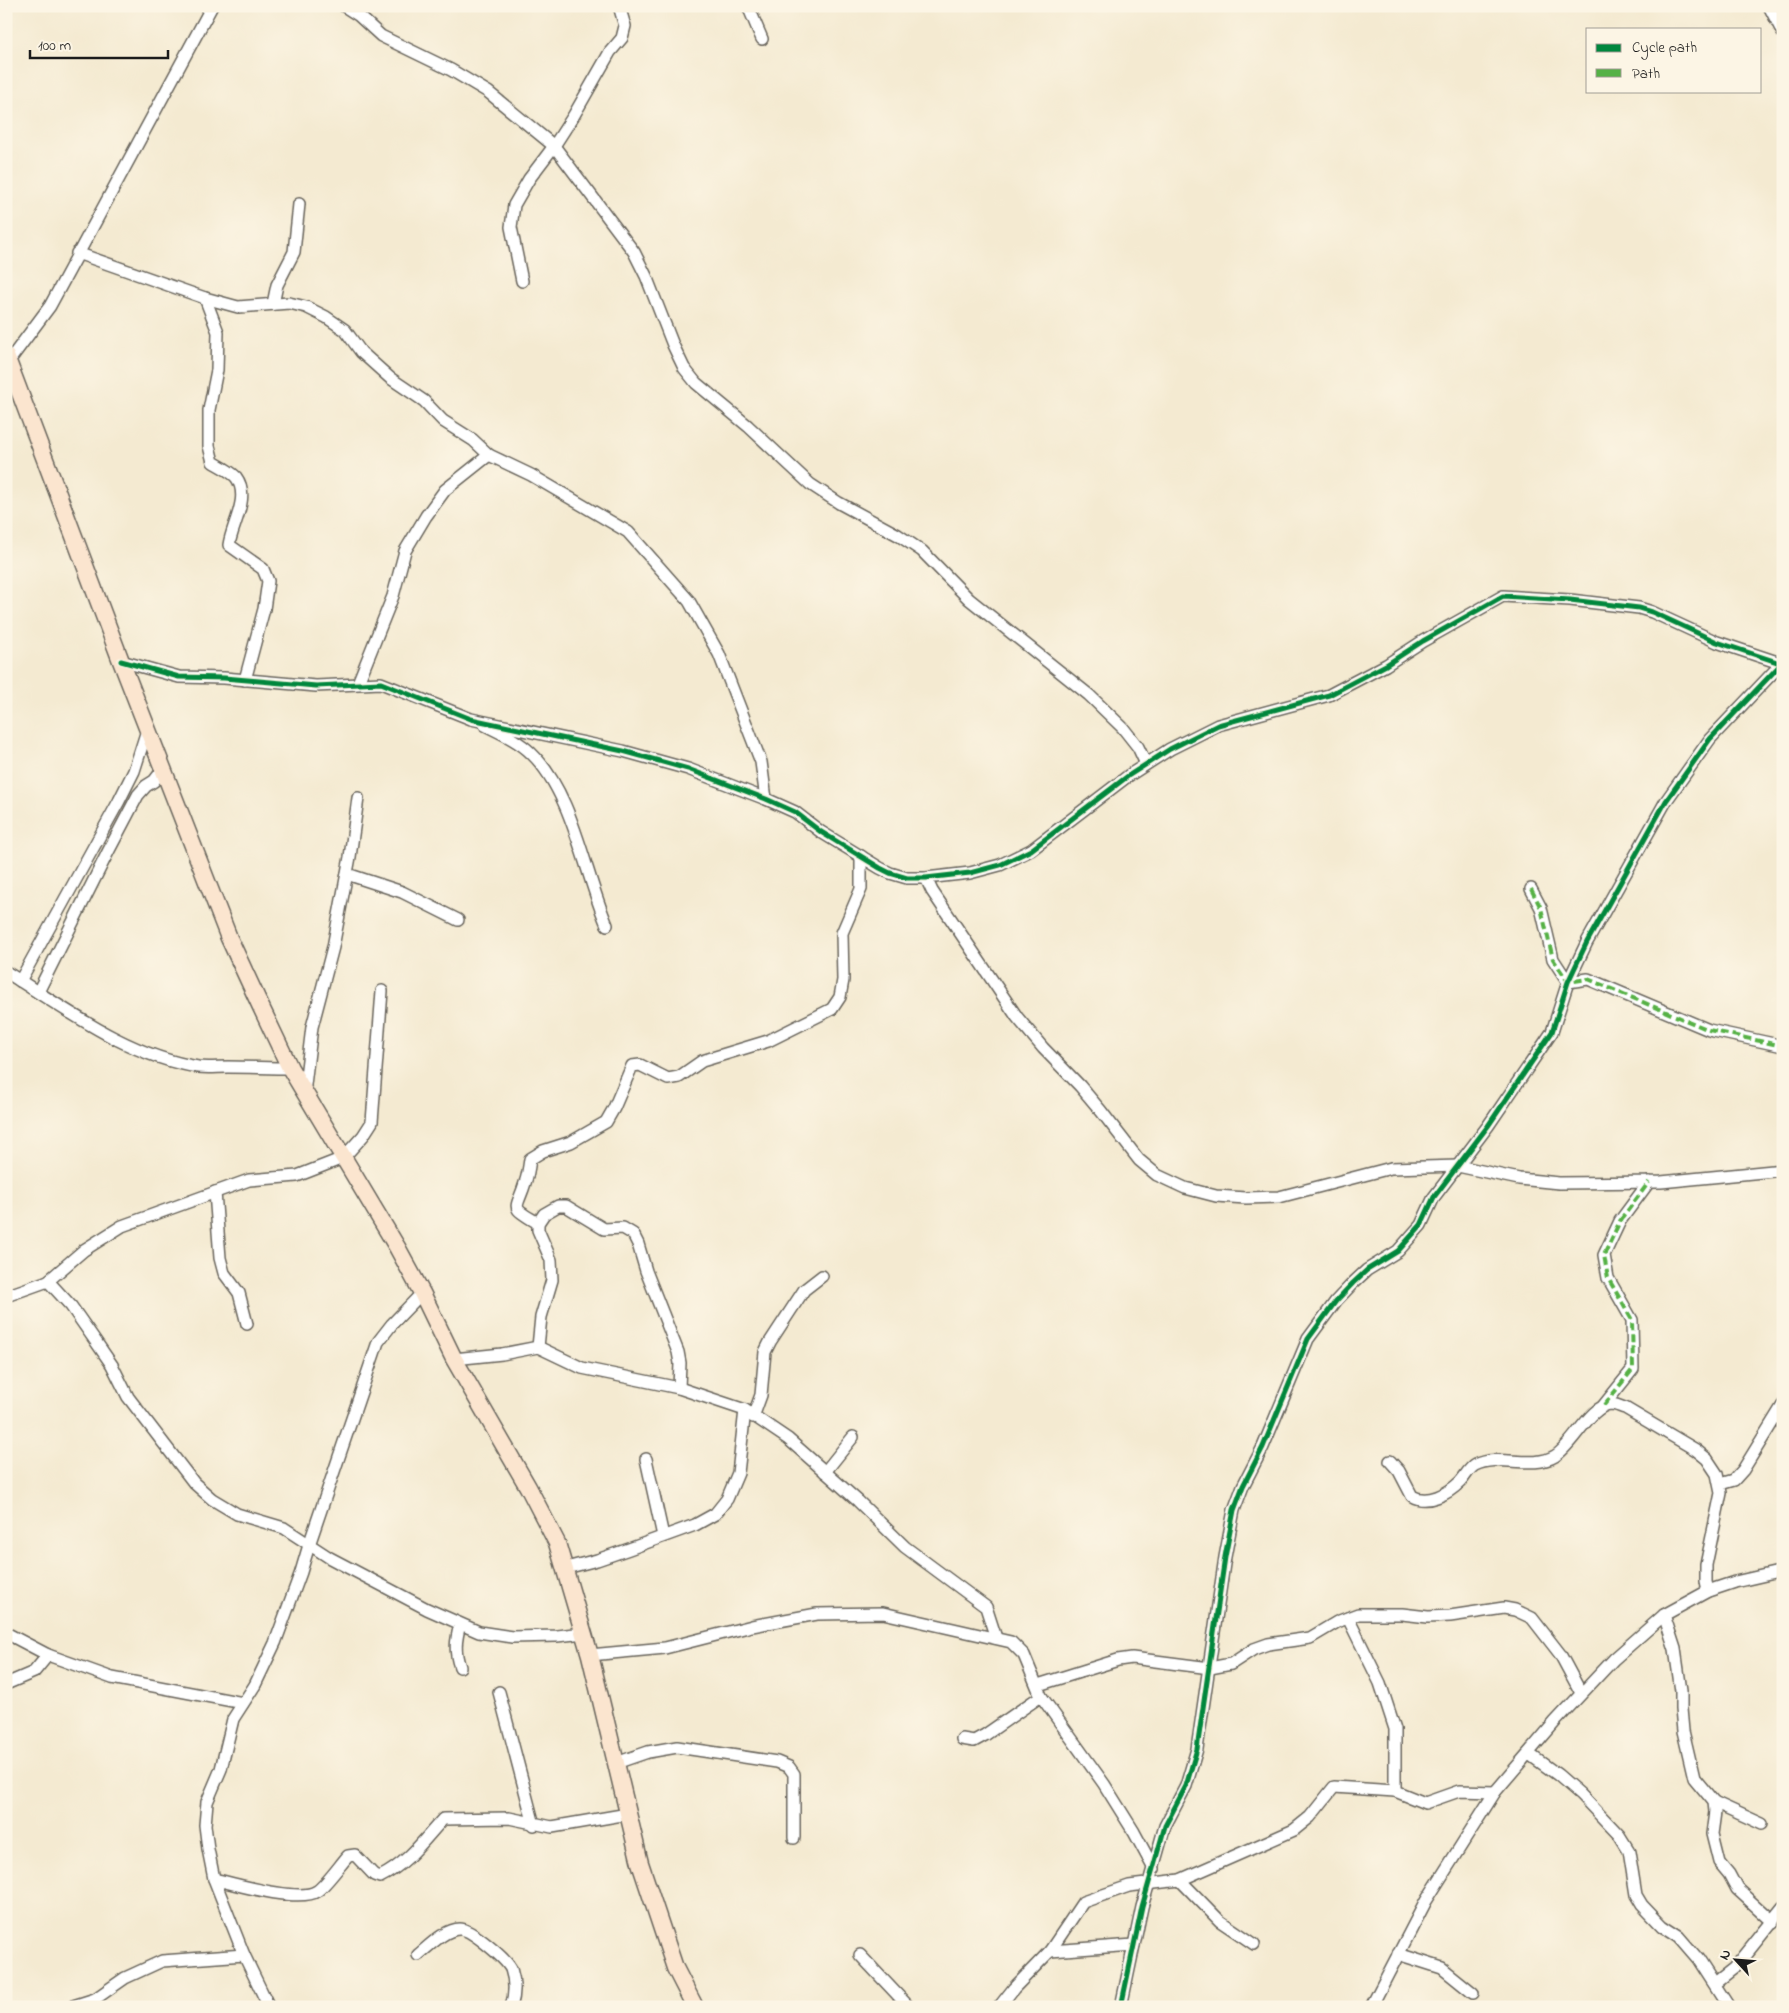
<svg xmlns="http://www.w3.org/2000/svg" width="1789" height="2013" font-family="'Indie Flower',sans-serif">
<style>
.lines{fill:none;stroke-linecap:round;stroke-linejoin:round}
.street-casing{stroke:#68645b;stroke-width:14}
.secondary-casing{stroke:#68645b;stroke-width:19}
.street{stroke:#fff;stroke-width:11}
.secondary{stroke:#fbe5cf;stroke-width:16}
.quiet{stroke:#55b145;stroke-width:4;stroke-dasharray:8 4;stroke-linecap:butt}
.cycleway-casing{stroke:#fcf5e5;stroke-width:8}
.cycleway{stroke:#00873e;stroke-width:5}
</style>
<rect width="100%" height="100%" fill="#fcf5e5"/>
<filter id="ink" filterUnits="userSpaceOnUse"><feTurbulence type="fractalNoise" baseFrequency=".02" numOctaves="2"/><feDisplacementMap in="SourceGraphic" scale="10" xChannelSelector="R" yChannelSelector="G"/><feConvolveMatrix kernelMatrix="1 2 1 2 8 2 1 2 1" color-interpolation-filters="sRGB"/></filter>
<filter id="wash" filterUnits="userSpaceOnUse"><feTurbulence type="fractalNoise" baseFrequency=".0096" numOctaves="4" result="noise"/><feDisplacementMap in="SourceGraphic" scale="20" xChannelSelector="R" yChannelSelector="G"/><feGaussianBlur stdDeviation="1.12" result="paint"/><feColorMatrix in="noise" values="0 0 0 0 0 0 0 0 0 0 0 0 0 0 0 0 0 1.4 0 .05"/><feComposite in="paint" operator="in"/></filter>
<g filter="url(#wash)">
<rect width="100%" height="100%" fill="#f4ead1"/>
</g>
<g filter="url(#ink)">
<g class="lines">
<defs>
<g id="street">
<polyline points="344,6 358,15 381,36 451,70 488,92 554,146 634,252 646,276 673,345 684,368 696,383 748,426 810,484 839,503 898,535 922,551 969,599 1089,695 1123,728 1138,747 1146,764"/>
<polyline points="748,6 762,39"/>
<polyline points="1769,6 1783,33"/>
<polyline points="77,253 205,298 238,307 289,303 306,307 326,317 345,330 361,352 390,378 424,401 443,421 473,440 489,455 531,475 628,532 689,601 719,654 761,762 766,799"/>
<polyline points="522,281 511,227 514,205 529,179 554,146 574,115 610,52 622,38 625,26 619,6"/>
<path d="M205 298 218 332 217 370 209 410V446L213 462C220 466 230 471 236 477 251 497 232 524 229 545L263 569 268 581 264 609 245 680"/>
<polyline points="273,304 277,285 294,252 299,204"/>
<polyline points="6,365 50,306 212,6"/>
<polyline points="121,661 179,677 224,678 316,686 381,683 471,719 623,751 688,769 766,799 795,812 821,832 880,868 890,873 907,878 926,878 970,873 1000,865 1031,850 1128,776 1170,749 1218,725 1329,695 1386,665 1423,641 1503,596 1570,600 1639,608 1652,612 1717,642 1783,664"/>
<polyline points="358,683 393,596 405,551 426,516 445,490 489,455"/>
<path d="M485 725C501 733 519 741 531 753 573 793 584 872 607 925"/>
<polyline points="347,874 402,892 458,920"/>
<polyline points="926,878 932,891 1017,1017 1043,1048 1080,1086 1101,1111 1139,1160 1157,1175 1185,1188 1216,1196 1246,1198 1279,1197 1391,1168 1458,1166 1519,1179 1559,1183 1661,1182 1783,1170"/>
<polyline points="1531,889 1541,908 1553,959 1568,982 1588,979 1709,1030 1783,1046"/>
<path d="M6 972C66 1009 127 1056 198 1067 208 1068 218 1067 228 1067 249 1067 269 1068 290 1068"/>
<polyline points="20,981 119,801 134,771 148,727"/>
<polyline points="38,992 108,852 138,795 146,786 154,781 164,768"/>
<polyline points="304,1093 312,1027 333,947 350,857 358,798"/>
<polyline points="215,1192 220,1258 224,1273 239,1293 247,1324"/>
<path d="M538 1223C508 1206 517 1210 525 1183 528 1175 529 1167 530 1159L543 1151 571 1142 606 1122 614 1108 632 1066 640 1065 668 1079 679 1077 702 1061 768 1041 832 1009 840 997 843 980 842 933 861 889V856"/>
<polyline points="48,1281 71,1306 92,1336 112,1365 128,1397 194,1483 212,1499 237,1514 284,1528 330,1558 427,1609 479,1632 512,1637 557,1636 584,1633"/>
<polyline points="6,1296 48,1281 84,1250 122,1226 249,1180 297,1176 343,1158 363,1136 372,1122 382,991"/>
<polyline points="538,1347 541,1317 552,1280 551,1260 538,1230 538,1223 544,1214 558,1206 566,1206 604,1229 623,1228 633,1234 638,1244 646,1271 678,1352 680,1363 679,1388"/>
<polyline points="454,1359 502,1354 538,1347 582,1368 679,1388 745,1410 788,1439 858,1501 905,1547 986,1607 996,1638"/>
<polyline points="1604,1405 1633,1369 1632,1320 1608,1278 1604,1255 1620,1221 1649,1182"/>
<polyline points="753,1417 761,1395 765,1352 770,1342 804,1290 822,1276"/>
<polyline points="646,1459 663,1536"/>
<path d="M1390 1461 1399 1471 1412 1496C1427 1505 1448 1494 1460 1482 1465 1477 1469 1468 1475 1465 1499 1453 1532 1470 1555 1456 1573 1445 1591 1405 1611 1404 1615 1404 1621 1407 1625 1408L1696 1450 1707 1459 1717 1474 1721 1493 1706 1565V1582L1708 1591"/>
<polyline points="825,1472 853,1437"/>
<polyline points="1720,1484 1734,1480 1743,1470 1783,1405"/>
<polyline points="566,1568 597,1560 629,1549 695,1525 715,1514 727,1499 738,1473 745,1410"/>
<polyline points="1664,1615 1675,1649 1681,1691 1681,1709 1683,1731 1694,1778 1714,1802 1715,1812 1712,1834 1719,1862 1729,1874 1737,1889 1773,1922"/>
<polyline points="1348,1618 1380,1683 1395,1729 1395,1791"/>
<polyline points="6,1633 48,1655 112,1678 243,1703"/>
<polyline points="590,1655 665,1648 752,1626 817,1614 883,1613 1011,1642 1024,1655 1041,1696 1104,1784 1134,1832 1154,1869"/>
<path d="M460 1667C454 1651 456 1640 460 1624"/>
<polyline points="6,1684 34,1672 48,1655"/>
<polyline points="1038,1685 1118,1660 1132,1658 1210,1668 1231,1664 1254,1649 1268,1644 1310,1638 1337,1622 1358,1614 1402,1614 1428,1617 1450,1616 1504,1608 1515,1610 1532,1618 1560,1654 1581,1693"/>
<polyline points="499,1692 534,1825"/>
<polyline points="962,1739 974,1741 985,1735 1041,1696"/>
<polyline points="1529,1754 1558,1775 1580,1794 1619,1835 1629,1851 1636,1895 1642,1905 1662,1926 1679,1937 1698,1959 1729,2007"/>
<polyline points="616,1763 648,1752 677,1747 777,1762 789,1767 794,1774 794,1838"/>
<polyline points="1714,1802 1762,1824"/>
<path d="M214 1879C234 1884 300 1903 317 1891 326 1885 340 1865 348 1856L355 1855 374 1875 380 1877C408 1863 423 1841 443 1819L509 1818 552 1827 628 1814"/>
<polyline points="1180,1880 1220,1921 1254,1944"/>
<polyline points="1050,1951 1134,1945"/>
<polyline points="1398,1954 1442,1968 1473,1993"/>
<path d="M418 1955C429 1946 445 1929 460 1929 471 1929 506 1959 511 1969 515 1981 515 1995 511 2007"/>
<polyline points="860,1955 909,2007"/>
<polyline points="1715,1984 1734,1969 1783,1908"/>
<polyline points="70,2007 95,1999 125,1978 162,1961 244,1955"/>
<polyline points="269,2007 244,1955 214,1879 208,1849 205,1825 207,1802 221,1769 233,1719 255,1685 275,1643 301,1572 309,1545 378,1342 392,1324 422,1293"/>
<polyline points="999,2007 1014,1988 1050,1951 1083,1902 1129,1886 1180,1880 1294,1830 1310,1817 1334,1787 1395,1791 1425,1803 1459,1791 1495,1792"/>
<polyline points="1121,2007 1142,1907 1165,1826 1186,1786 1197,1749 1225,1557 1234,1510 1243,1486 1263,1447 1308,1339 1336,1301 1353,1283 1367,1270 1398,1251 1421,1225 1434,1197 1488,1126 1552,1032 1568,982 1587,942 1666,801 1710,739 1783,662"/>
<polyline points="1371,2007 1426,1901 1495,1792 1555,1722 1614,1659 1664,1615 1708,1591 1735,1582 1783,1571"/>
</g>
<polyline id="secondary" points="6,356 121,661 229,938 260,1005 290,1068 397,1247 422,1293 454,1359 528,1487 557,1543 590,1655 640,1863 675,1968 695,2007"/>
</defs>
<!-- street casing -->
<use href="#street" class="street-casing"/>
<!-- secondary casing -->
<use href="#secondary" class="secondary-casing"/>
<!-- street -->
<use href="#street" class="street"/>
<!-- secondary -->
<use href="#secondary" class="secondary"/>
<!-- quiet -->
<g class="quiet">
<polyline points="1531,889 1541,908 1553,959 1568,982 1588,979 1709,1030 1783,1046"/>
<polyline points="1604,1405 1633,1369 1632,1320 1608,1278 1604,1255 1620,1221 1649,1182"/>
</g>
<defs>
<g id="cycleway">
<polyline points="121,661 179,677 224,678 316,686 381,683 471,719 623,751 688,769 766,799 795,812 821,832 880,868 890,873 907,878 926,878 970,873 1000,865 1031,850 1128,776 1170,749 1218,725 1329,695 1386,665 1423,641 1503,596 1570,600 1639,608 1652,612 1717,642 1783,664"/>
<polyline points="1121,2007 1142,1907 1165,1826 1186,1786 1197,1749 1225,1557 1234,1510 1243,1486 1263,1447 1308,1339 1336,1301 1353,1283 1367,1270 1398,1251 1421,1225 1434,1197 1488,1126 1552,1032 1568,982 1587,942 1666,801 1710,739 1783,662"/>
</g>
</defs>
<!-- cycleway casing -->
<use href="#cycleway" class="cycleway-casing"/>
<!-- cycleway -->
<use href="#cycleway" class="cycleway"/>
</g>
</g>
<!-- margin -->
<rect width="1789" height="2013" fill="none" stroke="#fcf5e5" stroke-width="25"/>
<!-- legend -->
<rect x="1586" y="28" width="175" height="65" fill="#fcf5e5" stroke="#a29e95"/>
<rect x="1596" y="44" width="25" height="8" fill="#00873e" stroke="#a29e95"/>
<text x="1632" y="52" font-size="15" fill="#1c1c1c">Cycle path</text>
<rect x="1596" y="69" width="25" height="8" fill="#55b145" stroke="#a29e95"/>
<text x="1632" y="78" font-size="15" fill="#1c1c1c">Path</text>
<!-- north arrow -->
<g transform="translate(1736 1960) rotate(296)" stroke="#fcf5e5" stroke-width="4" paint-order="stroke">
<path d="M0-4L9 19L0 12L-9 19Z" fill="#1c1c1c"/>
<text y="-8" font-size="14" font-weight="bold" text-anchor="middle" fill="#1c1c1c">N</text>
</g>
<!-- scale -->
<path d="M30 50v8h138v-8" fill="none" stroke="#1c1c1c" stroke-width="2.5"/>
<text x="38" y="50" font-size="15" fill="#1c1c1c" stroke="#fcf5e5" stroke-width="4" paint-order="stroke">100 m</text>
</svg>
